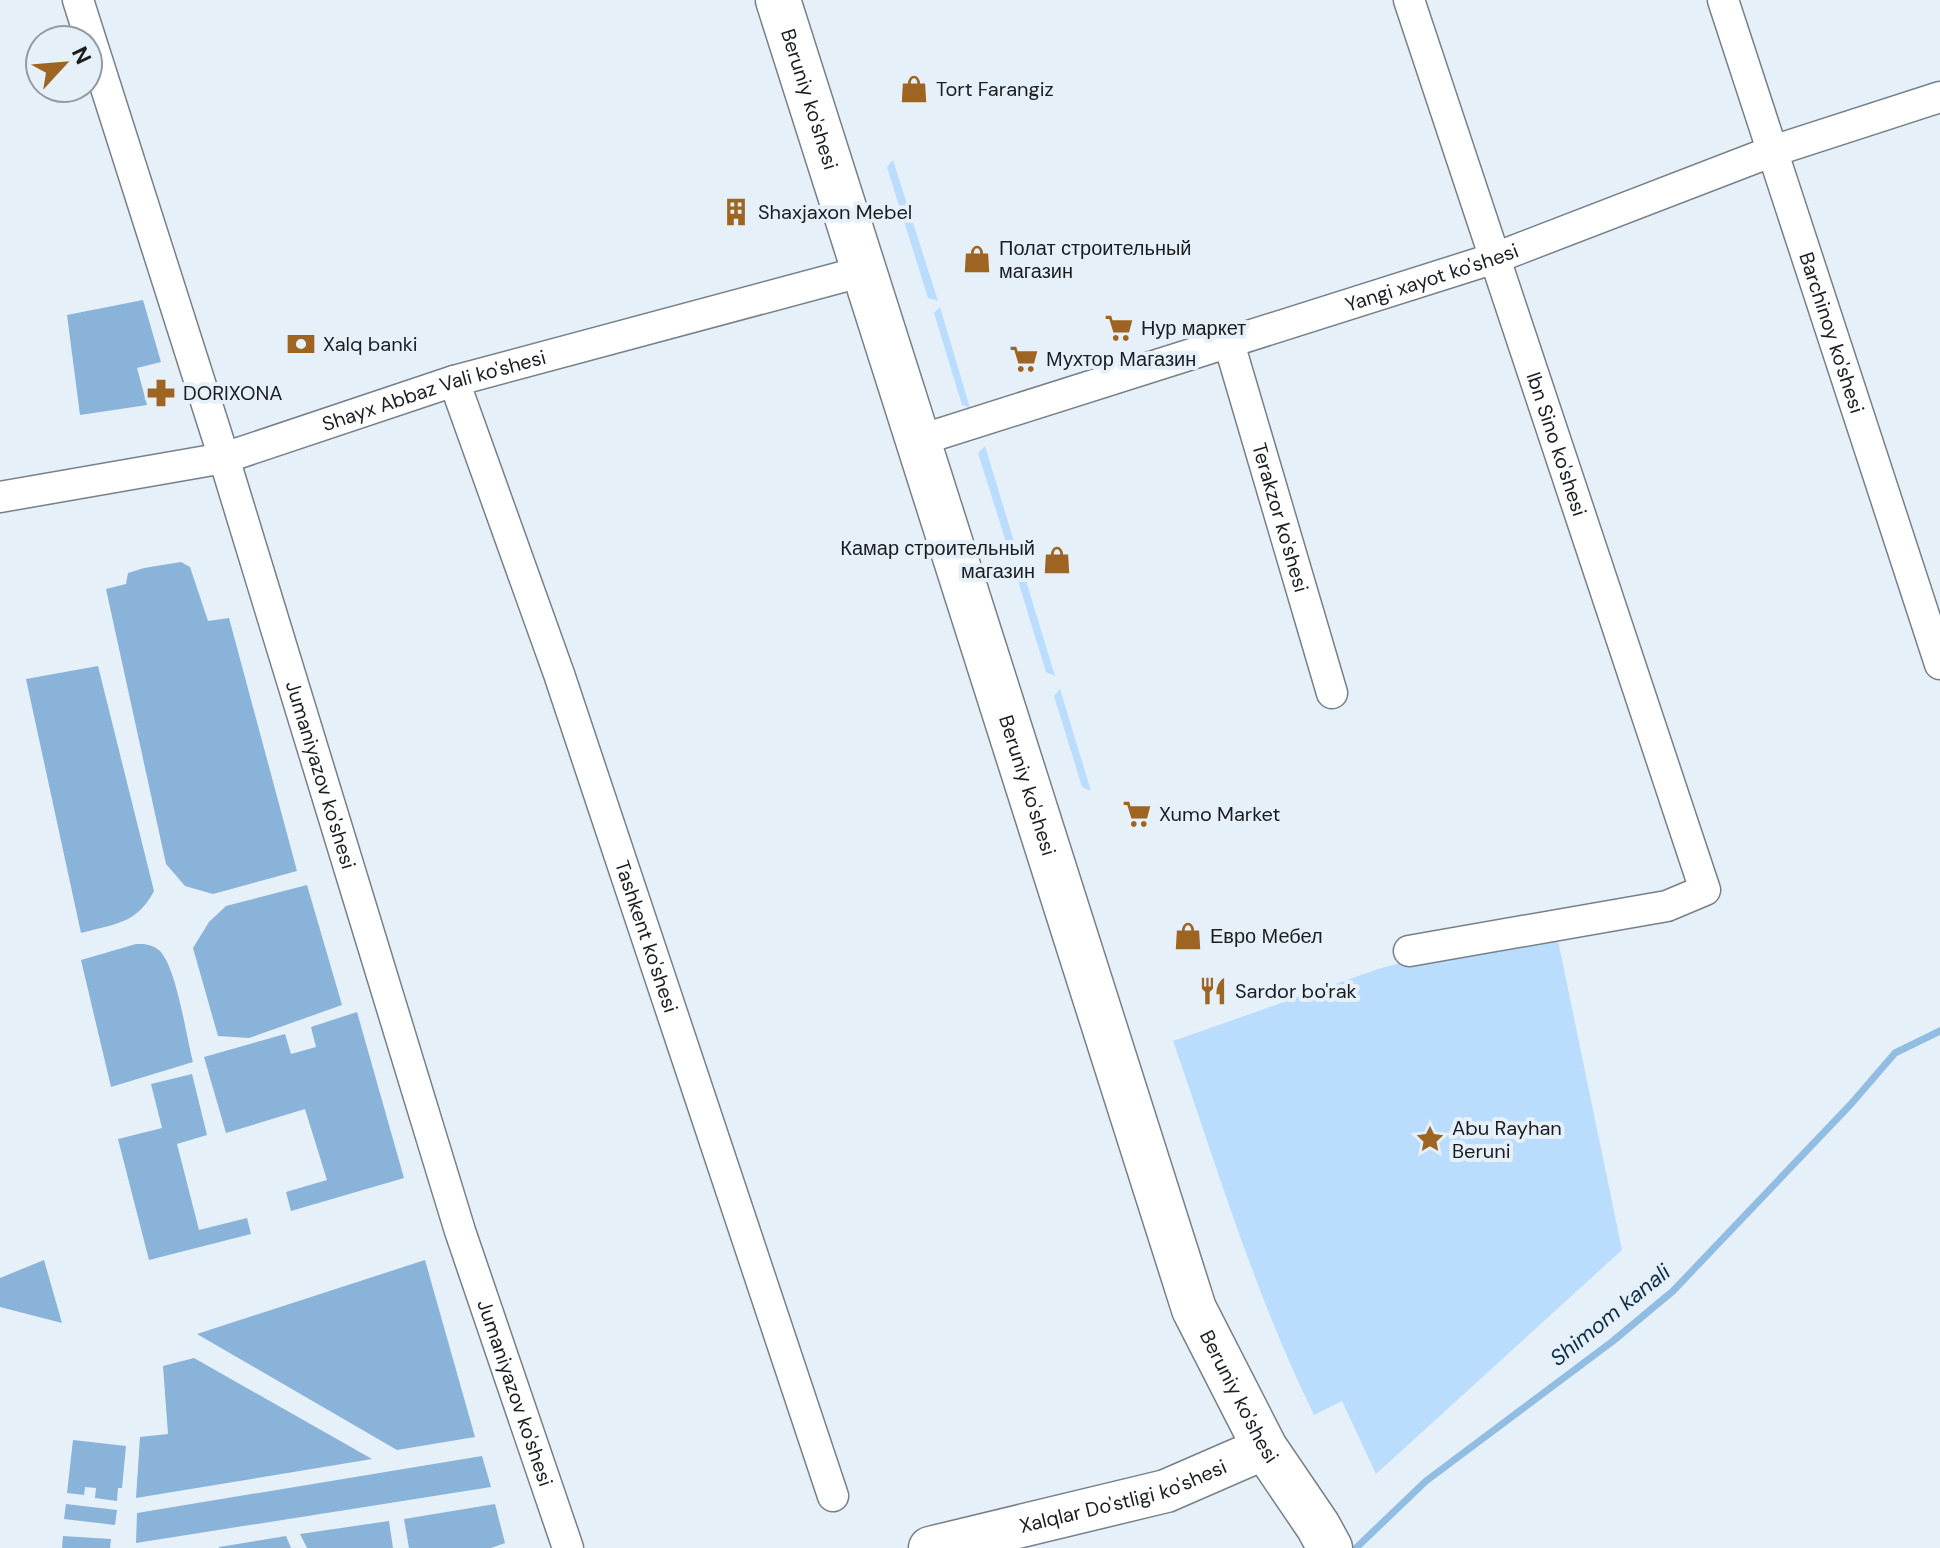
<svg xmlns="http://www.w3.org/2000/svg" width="1940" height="1548" font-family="'DM Sans',sans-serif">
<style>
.green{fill:#baddfd}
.forest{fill:#89b3d8}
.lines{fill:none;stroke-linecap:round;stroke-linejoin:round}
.stream{stroke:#92bde3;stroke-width:7}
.street-casing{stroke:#778088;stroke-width:33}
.secondary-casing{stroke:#778088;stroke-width:45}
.primary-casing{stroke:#778088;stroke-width:47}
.street{stroke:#fff;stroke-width:30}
.secondary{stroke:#fff;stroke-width:42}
.primary{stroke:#fff;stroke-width:44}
.labels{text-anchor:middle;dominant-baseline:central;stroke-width:8;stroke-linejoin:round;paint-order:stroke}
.poi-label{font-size:20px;fill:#1a1e21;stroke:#e6f0f9;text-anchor:start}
.street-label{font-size:20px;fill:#1a1e21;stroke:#e6f0f9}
.water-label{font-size:22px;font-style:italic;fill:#0f304a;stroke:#e6f0f9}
</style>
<rect width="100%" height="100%" fill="#e6f0f9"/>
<!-- green -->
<g class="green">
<polygon points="893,160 938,301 928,298 887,167"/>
<polygon points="940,307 970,408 962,405 934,313"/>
<polygon points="985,446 1016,548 1007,545 978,453"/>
<polygon points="1024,574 1055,676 1046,672 1018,581"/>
<polygon points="1060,689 1091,791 1082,787 1054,696"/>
<path d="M1556 931 1622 1250 1376 1474 1342 1401 1314 1415C1255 1295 1217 1167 1173 1041L1381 968 1440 953Z"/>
</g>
<!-- forest -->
<g class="forest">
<polygon points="143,300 161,362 137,368 147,405 80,415 67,315"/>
<polygon points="181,562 190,567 208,621 229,618 297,871 213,894 185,886 166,864 106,589 126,584 128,573 144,568"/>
<path d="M98 666 154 891C137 924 114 924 81 933L26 679Z"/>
<polygon points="307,885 342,1005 249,1038 218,1036 193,948 209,922 226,906"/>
<path d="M136 944C145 944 152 944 160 951 177 969 186 1036 193 1062L111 1087 81 960Z"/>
<polygon points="357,1012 404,1178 291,1211 286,1192 327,1180 305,1109 226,1133 204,1057 285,1034 291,1054 316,1047 311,1027"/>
<polygon points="192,1074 207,1135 177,1144 199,1230 247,1218 251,1234 149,1260 118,1139 162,1128 151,1084"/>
<polygon points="44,1260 62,1323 0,1307 0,1278"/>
<polygon points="425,1260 475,1437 397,1450 197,1334"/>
<polygon points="194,1358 372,1459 136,1498 140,1437 168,1434 163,1366"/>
<polygon points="73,1440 126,1446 122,1488 118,1488 117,1501 95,1498 96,1488 85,1487 84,1495 67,1493"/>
<polygon points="482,1456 491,1487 136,1543 137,1513"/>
<polygon points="66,1504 117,1510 115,1525 64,1519"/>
<polygon points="495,1504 505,1543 491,1548 409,1548 404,1519"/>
<polygon points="389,1521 393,1548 307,1548 300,1534"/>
<polygon points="63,1536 111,1539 110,1548 62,1548"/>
<polygon points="286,1536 291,1548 219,1548 219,1547"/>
</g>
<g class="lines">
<!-- stream -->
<polyline class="stream" points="1356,1548 1426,1481 1613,1341 1673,1291 1851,1104 1895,1053 1940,1031"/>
<defs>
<g id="street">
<path id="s1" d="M78 0 224 458 460 1231 568 1548"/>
<path id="s2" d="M1409 0 1705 890 1667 906 1409 951"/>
<path id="s3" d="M1723 0 1940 664"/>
<path id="s4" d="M1229 343 1332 693"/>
<path id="s5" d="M454 381 559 674 833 1496"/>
<path id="s6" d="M917 441 1495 258 1773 151 1940 97"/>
<path id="s7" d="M0 497 224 458 454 381 864 271"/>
</g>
<g id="secondary">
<path id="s8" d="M930 1548 1166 1491 1265 1448"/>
</g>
<g id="primary">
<path id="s9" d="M778 0 1194 1309 1265 1448 1318 1526 1330 1548"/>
</g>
</defs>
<!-- street casing -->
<use href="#street" class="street-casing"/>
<!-- secondary casing -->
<use href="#secondary" class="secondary-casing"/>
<!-- primary casing -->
<use href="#primary" class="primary-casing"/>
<!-- street -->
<use href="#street" class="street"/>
<!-- secondary -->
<use href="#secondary" class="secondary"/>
<!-- primary -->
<use href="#primary" class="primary"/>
</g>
<!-- icons -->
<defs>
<symbol id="shop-bare" viewBox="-9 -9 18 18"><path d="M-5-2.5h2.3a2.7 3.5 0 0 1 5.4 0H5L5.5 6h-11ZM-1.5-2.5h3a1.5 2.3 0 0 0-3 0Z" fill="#9e6422" stroke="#e6f0f9" stroke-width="2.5" paint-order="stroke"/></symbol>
<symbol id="building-bare" viewBox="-9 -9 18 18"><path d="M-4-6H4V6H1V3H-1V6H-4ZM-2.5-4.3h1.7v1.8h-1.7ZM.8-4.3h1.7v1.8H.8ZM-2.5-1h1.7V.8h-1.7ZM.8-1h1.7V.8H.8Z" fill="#9e6422" stroke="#e6f0f9" stroke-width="2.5" paint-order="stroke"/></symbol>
<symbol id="supermarket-bare" viewBox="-9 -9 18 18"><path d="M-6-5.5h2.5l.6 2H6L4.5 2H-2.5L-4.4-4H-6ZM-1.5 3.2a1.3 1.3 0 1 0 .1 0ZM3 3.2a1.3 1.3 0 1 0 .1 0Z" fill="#9e6422" stroke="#e6f0f9" stroke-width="2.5" paint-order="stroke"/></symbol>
<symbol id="bank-bare" viewBox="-9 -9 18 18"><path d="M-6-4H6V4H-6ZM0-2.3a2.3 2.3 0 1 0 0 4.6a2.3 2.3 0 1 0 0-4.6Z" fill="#9e6422" stroke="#e6f0f9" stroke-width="2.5" paint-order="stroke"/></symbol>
<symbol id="pharmacy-bare" viewBox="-9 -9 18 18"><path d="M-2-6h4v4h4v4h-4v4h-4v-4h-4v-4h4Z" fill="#9e6422" stroke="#e6f0f9" stroke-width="2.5" paint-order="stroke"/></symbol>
<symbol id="restaurant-bare" viewBox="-9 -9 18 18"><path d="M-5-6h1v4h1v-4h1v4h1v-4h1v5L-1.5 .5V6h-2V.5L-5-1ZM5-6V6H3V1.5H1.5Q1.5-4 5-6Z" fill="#9e6422" stroke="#e6f0f9" stroke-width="2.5" paint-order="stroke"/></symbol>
<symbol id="sight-bare" viewBox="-9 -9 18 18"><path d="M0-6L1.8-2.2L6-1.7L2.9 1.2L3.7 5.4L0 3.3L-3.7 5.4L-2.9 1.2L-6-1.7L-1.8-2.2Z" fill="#9e6422" stroke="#e6f0f9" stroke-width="2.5" paint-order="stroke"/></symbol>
</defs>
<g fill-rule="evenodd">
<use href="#shop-bare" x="894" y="69" width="40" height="40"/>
<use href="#building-bare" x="716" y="192" width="40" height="40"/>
<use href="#shop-bare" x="957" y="239" width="40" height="40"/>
<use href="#supermarket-bare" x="1099" y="308" width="40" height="40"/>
<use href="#bank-bare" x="281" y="324" width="40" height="40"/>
<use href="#supermarket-bare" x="1004" y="339" width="40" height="40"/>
<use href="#pharmacy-bare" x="141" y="373" width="40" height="40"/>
<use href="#shop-bare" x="1037" y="540" width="40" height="40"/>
<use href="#supermarket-bare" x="1117" y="794" width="40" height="40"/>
<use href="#shop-bare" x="1168" y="916" width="40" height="40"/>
<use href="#restaurant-bare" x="1193" y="971" width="40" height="40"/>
<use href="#sight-bare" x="1410" y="1119" width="40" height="40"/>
</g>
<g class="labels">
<!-- poi labels -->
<g class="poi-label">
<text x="936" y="89">Tort Farangiz</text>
<text x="758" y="212">Shaxjaxon Mebel</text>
<text x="999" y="248">Полат строительный<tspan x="999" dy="23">магазин</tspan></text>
<text x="1141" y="328">Нур маркет</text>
<text x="323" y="344">Xalq banki</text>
<text x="1046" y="359">Мухтор Магазин</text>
<text x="183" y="393">DORIXONA</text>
<text x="1035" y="548" text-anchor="end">Камар строительный<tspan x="1035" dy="23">магазин</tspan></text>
<text x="1159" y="814">Xumo Market</text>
<text x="1210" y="936">Евро Мебел</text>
<text x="1235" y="991">Sardor bo'rak</text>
<text x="1452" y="1128">Abu Rayhan<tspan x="1452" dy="23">Beruni</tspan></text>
</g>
<!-- street labels -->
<g class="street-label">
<text stroke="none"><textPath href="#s9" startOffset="104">Beruniy ko'shesi</textPath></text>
<text stroke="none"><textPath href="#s6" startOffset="540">Yangi xayot ko'shesi</textPath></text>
<text stroke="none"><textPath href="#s3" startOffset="350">Barchinoy ko'shesi</textPath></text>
<text stroke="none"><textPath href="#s7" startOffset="448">Shayx Abbaz Vali ko'shesi</textPath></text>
<text stroke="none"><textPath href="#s2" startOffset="468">Ibn Sino ko'shesi</textPath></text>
<text stroke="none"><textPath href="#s4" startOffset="182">Terakzor ko'shesi</textPath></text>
<text stroke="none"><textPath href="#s1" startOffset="812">Jumaniyazov ko'shesi</textPath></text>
<text stroke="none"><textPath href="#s9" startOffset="824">Beruniy ko'shesi</textPath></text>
<text stroke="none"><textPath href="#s5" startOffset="588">Tashkent ko'shesi</textPath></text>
<text stroke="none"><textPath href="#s1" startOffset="1460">Jumaniyazov ko'shesi</textPath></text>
<text stroke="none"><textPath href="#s9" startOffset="1472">Beruniy ko'shesi</textPath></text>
<text stroke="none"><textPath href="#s8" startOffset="200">Xalqlar Do'stligi ko'shesi</textPath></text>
</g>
<!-- water labels -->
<g class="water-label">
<text transform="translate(1610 1315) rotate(-39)">Shimom kanali</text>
</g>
</g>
<!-- north arrow -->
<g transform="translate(64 64) rotate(64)"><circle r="38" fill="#e6f0f9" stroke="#949ca3" stroke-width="2"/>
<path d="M0-6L14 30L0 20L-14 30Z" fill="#9e6422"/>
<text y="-12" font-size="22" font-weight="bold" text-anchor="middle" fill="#1a1e21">N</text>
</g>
</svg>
